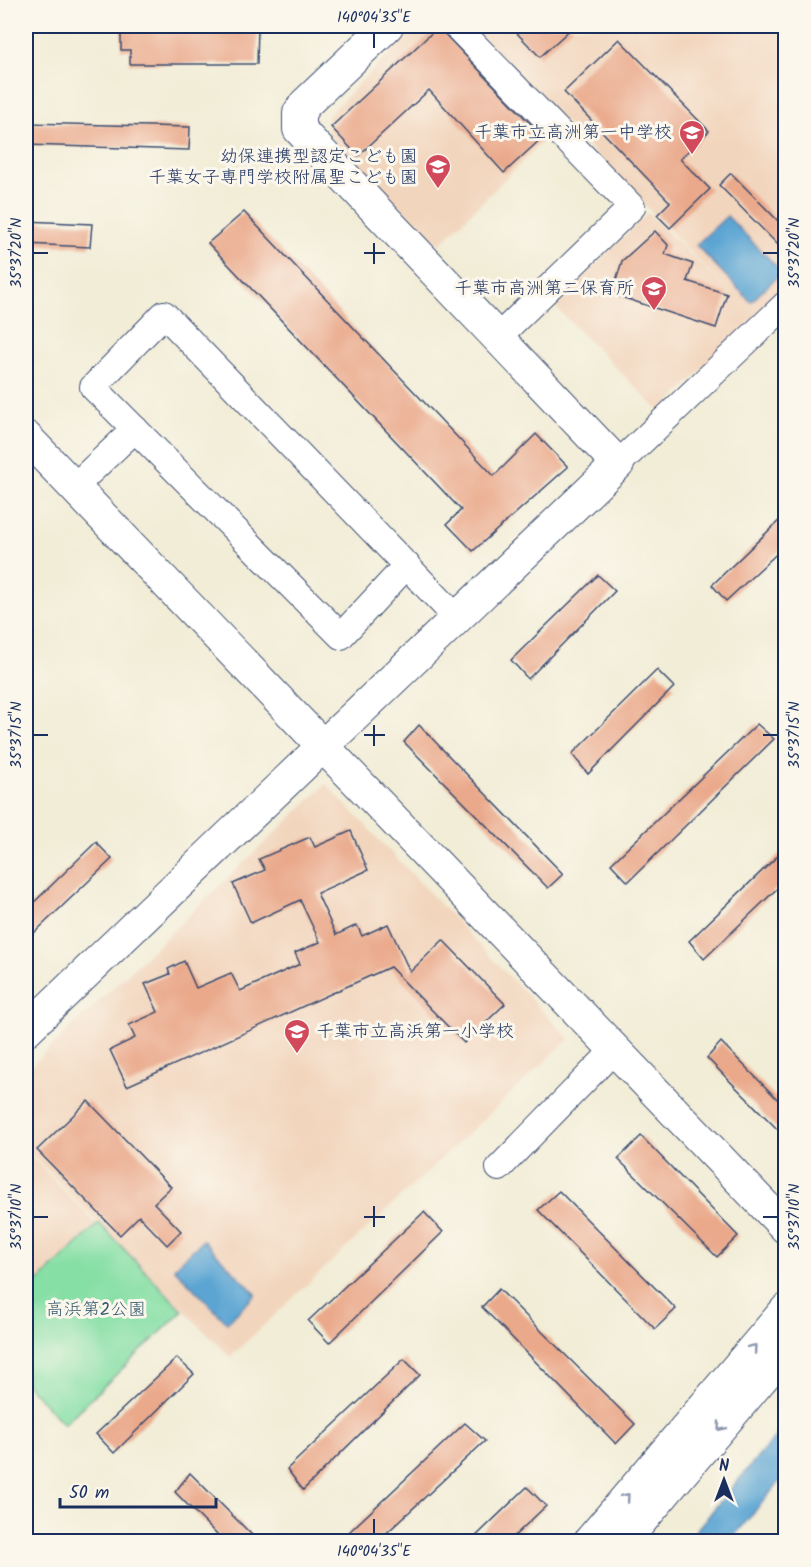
<svg xmlns="http://www.w3.org/2000/svg" width="811" height="1567" font-family="Kalam,'Klee One',sans-serif">
<style>
.built{fill:#f2d5bd}
.green{fill:#86dfa5;stroke:#508782;stroke-width:1.5}
.water{fill:#5ba5d3;stroke:#3b6a98;stroke-width:1.5}
.building{fill:#eaa98b}
.lines{fill:none;stroke-linecap:round;stroke-linejoin:round}
.minor-casing{stroke:#3b4c70;stroke-width:28}
.tertiary-casing{stroke:#3b4c70;stroke-width:34}
.minor{stroke:#fff;stroke-width:26}
.tertiary{stroke:#fff;stroke-width:32}
.oneway{stroke:#8d97ae}
.ticks{fill:none;stroke:#1b2f5e;stroke-width:2}
.labels{text-anchor:middle;dominant-baseline:central;stroke-width:6;stroke-linejoin:round;paint-order:stroke}
.poi-label{font-size:18px;fill:#1b2f5e;stroke:#fbf7ec;text-anchor:end}
.park-label{font-size:18px;fill:#365b70;stroke:#fbf7ec}
.neatline{fill:none;stroke:#1b2f5e;stroke-width:2}
.ticks-label{font-size:15px;text-anchor:middle;fill:#1b2f5e}
</style>
<rect width="100%" height="100%" fill="#fbf7ec"/>
<filter id="ink" filterUnits="userSpaceOnUse"><feTurbulence type="fractalNoise" baseFrequency=".0167" numOctaves="2"/><feDisplacementMap in="SourceGraphic" scale="12" xChannelSelector="R" yChannelSelector="G"/><feConvolveMatrix kernelMatrix="1 2 1 2 8 2 1 2 1" color-interpolation-filters="sRGB"/></filter>
<filter id="wash" filterUnits="userSpaceOnUse"><feTurbulence type="fractalNoise" baseFrequency=".008" numOctaves="4" result="noise"/><feDisplacementMap in="SourceGraphic" scale="24" xChannelSelector="R" yChannelSelector="G"/><feGaussianBlur stdDeviation="1.35" result="paint"/><feColorMatrix in="noise" values="0 0 0 0 0 0 0 0 0 0 0 0 0 0 0 0 0 1.4 0 .05"/><feComposite in="paint" operator="in"/></filter>
<g filter="url(#wash)">
<rect width="100%" height="100%" fill="#f2edd7"/>
<!-- built -->
<g class="built">
<polygon points="417,26 440,26 550,134 439,245 327,134 328,115"/>
<polygon points="472,26 785,26 785,287 660,412 554,306 648,213 734,297"/>
<polygon points="326,784 569,1039 230,1357 26,1149 26,1071"/>
<polygon points="26,1151 96,1224 26,1292"/>
</g>
<!-- green -->
<polygon class="green" points="99,1223 183,1311 64,1424 26,1384 26,1293"/>
<!-- water -->
<g class="water">
<polygon points="727,216 782,272 751,302 696,245"/>
<polygon points="203,1240 256,1294 227,1323 174,1268"/>
<polygon points="785,1425 785,1475 730,1541 687,1541"/>
</g>
<g id="blocks">
<!-- building -->
<g class="building">
<polygon points="121,26 258,26 257,64 130,64 130,50 121,50"/>
<polygon points="510,26 574,26 540,57"/>
<polygon points="438,27 543,137 504,173 429,90 358,156 331,127"/>
<polygon points="619,39 709,131 680,159 710,189 670,228 657,215 670,202 564,92"/>
<polygon points="26,123 190,127 189,150 26,145"/>
<polygon points="731,173 786,229 786,253 719,185"/>
<polygon points="244,212 494,476 536,434 568,467 473,551 447,524 461,510 208,243"/>
<polygon points="26,221 92,224 90,247 26,244"/>
<polygon points="655,231 668,245 665,254 693,264 687,281 727,294 716,328 612,294 622,261"/>
<polygon points="786,514 786,545 726,601 712,585"/>
<polygon points="598,575 615,591 528,679 511,660"/>
<polygon points="657,670 674,687 588,774 572,754"/>
<polygon points="757,724 774,739 628,882 611,864"/>
<polygon points="419,725 563,874 548,888 404,742"/>
<polygon points="351,831 368,870 317,893 336,935 357,925 362,936 388,924 410,972 443,940 505,1004 464,1043 390,967 127,1086 110,1050 135,1038 129,1025 158,1012 145,984 170,974 168,969 184,961 196,988 231,973 240,991 300,964 295,953 320,942 300,900 251,923 233,884 265,870 259,859 310,837 315,847"/>
<polygon points="96,842 112,859 33,934 26,926 26,910"/>
<polygon points="786,848 786,880 704,959 689,941"/>
<polygon points="721,1042 786,1108 786,1138 707,1058"/>
<polygon points="88,1101 171,1187 154,1203 181,1231 167,1245 139,1216 120,1235 37,1150"/>
<polygon points="641,1136 738,1236 717,1257 618,1159"/>
<polygon points="559,1191 676,1309 655,1329 538,1210"/>
<polygon points="424,1212 443,1232 329,1343 308,1321"/>
<polygon points="499,1289 635,1424 616,1444 482,1307"/>
<polygon points="177,1358 194,1374 114,1453 96,1434"/>
<polygon points="404,1359 420,1375 303,1490 287,1469"/>
<polygon points="465,1423 485,1441 377,1542 357,1542 348,1533"/>
<polygon points="190,1473 259,1542 224,1542 175,1492"/>
<polygon points="527,1487 546,1506 508,1542 470,1542"/>
</g>
</g>
</g>
<g filter="url(#ink)">
<use href="#blocks" fill-opacity="0" stroke="#3b4c70" stroke-width="1.5"/>
<g class="lines">
<defs>
<g id="minor">
<polyline points="456,26 632,207 497,338"/>
<polyline points="618,464 786,304"/>
<polyline points="74,487 135,429"/>
<polyline points="407,565 341,636 93,387 164,314 457,618"/>
<polyline points="499,1168 614,1050"/>
</g>
<g id="tertiary">
<polyline points="26,437 786,1228"/>
<polyline points="26,1030 618,464 299,129 299,113 305,104 387,26"/>
<polyline points="589,1542 786,1310"/>
<polyline points="623,1542 786,1350"/>
</g>
</defs>
<!-- minor casing -->
<use href="#minor" class="minor-casing"/>
<!-- tertiary casing -->
<use href="#tertiary" class="tertiary-casing"/>
<!-- minor -->
<use href="#minor" class="minor"/>
<!-- tertiary -->
<use href="#tertiary" class="tertiary"/>
</g>
<!-- one-way arrows -->
<defs><path id="oneway-chevron" d="M-2-3.5L2.5 0L-2 3.5" fill="none" stroke-width="1.6" stroke-linecap="round" stroke-linejoin="round" transform="scale(1.5)"/></defs>
<g class="oneway">
<use href="#oneway-chevron" transform="translate(753 1348) rotate(-50)"/>
<use href="#oneway-chevron" transform="translate(721 1427) rotate(130)"/>
<use href="#oneway-chevron" transform="translate(626 1497) rotate(-50)"/>
</g>
</g>
<!-- ticks -->
<path class="ticks" d="M374 33V48M374 243V264M33 253H48M364 253H385M763 253H778M374 725V746M33 735H48M364 735H385M763 735H778M374 1206V1227M33 1217H48M364 1217H385M763 1217H778M374 1519V1534"/>
<!-- icons -->
<defs>
<symbol id="school-pin" viewBox="-11 -11 22 30"><path d="M0 17L-7.5 6A9.5 9.5 0 1 1 7.5 6Z" fill="#d1495b" stroke="#fbf7ec"/><path d="M0-5L7-2L0 1L-7-2ZM-4 1L0 2.5L4 1V4Q0 6-4 4Z" fill="#fff"/></symbol>
</defs>
<g fill-rule="evenodd">
<use href="#school-pin" x="677" y="118" width="30" height="40"/>
<use href="#school-pin" x="423" y="152" width="30" height="40"/>
<use href="#school-pin" x="639" y="274" width="30" height="40"/>
<use href="#school-pin" x="282" y="1017" width="30" height="40"/>
</g>
<g class="labels">
<!-- poi labels -->
<g class="poi-label">
<text x="672" y="133">千葉市立高洲第一中学校</text>
<text x="418" y="157">幼保連携型認定こども園<tspan x="418" dy="21">千葉女子専門学校附属聖こども園</tspan></text>
<text x="634" y="289">千葉市高洲第二保育所</text>
<text x="316" y="1032" text-anchor="start">千葉市立高浜第一小学校</text>
</g>
<!-- park labels -->
<g class="park-label">
<text x="96" y="1310">高浜第2公園</text>
</g>
</g>
<!-- margin -->
<rect width="811" height="1567" fill="none" stroke="#fbf7ec" stroke-width="66"/>
<!-- north arrow -->
<g transform="translate(724 1480)" stroke="#fbf7ec" stroke-width="4.5" paint-order="stroke">
<path d="M0-4.5L10 22L0 15L-10 22Z" fill="#1b2f5e"/>
<text y="-9" font-size="16" font-weight="bold" text-anchor="middle" fill="#1b2f5e">N</text>
</g>
<!-- scale -->
<path d="M60 1498v9h156v-9" fill="none" stroke="#1b2f5e" stroke-width="3"/>
<text x="69" y="1498" font-size="18" fill="#1b2f5e" stroke="#fbf7ec" stroke-width="4.5" paint-order="stroke">50 m</text>
<rect x="33" y="33" width="745" height="1501" class="neatline"/>
<g class="ticks-label">
<text x="374" y="22">140°04'35"E</text>
<text transform="translate(16 253) rotate(-90)" y="5">35°37'20"N</text>
<text transform="translate(794 253) rotate(-90)" y="5">35°37'20"N</text>
<text transform="translate(16 735) rotate(-90)" y="5">35°37'15"N</text>
<text transform="translate(794 735) rotate(-90)" y="5">35°37'15"N</text>
<text transform="translate(16 1217) rotate(-90)" y="5">35°37'10"N</text>
<text transform="translate(794 1217) rotate(-90)" y="5">35°37'10"N</text>
<text x="374" y="1556">140°04'35"E</text>
</g>
</svg>
